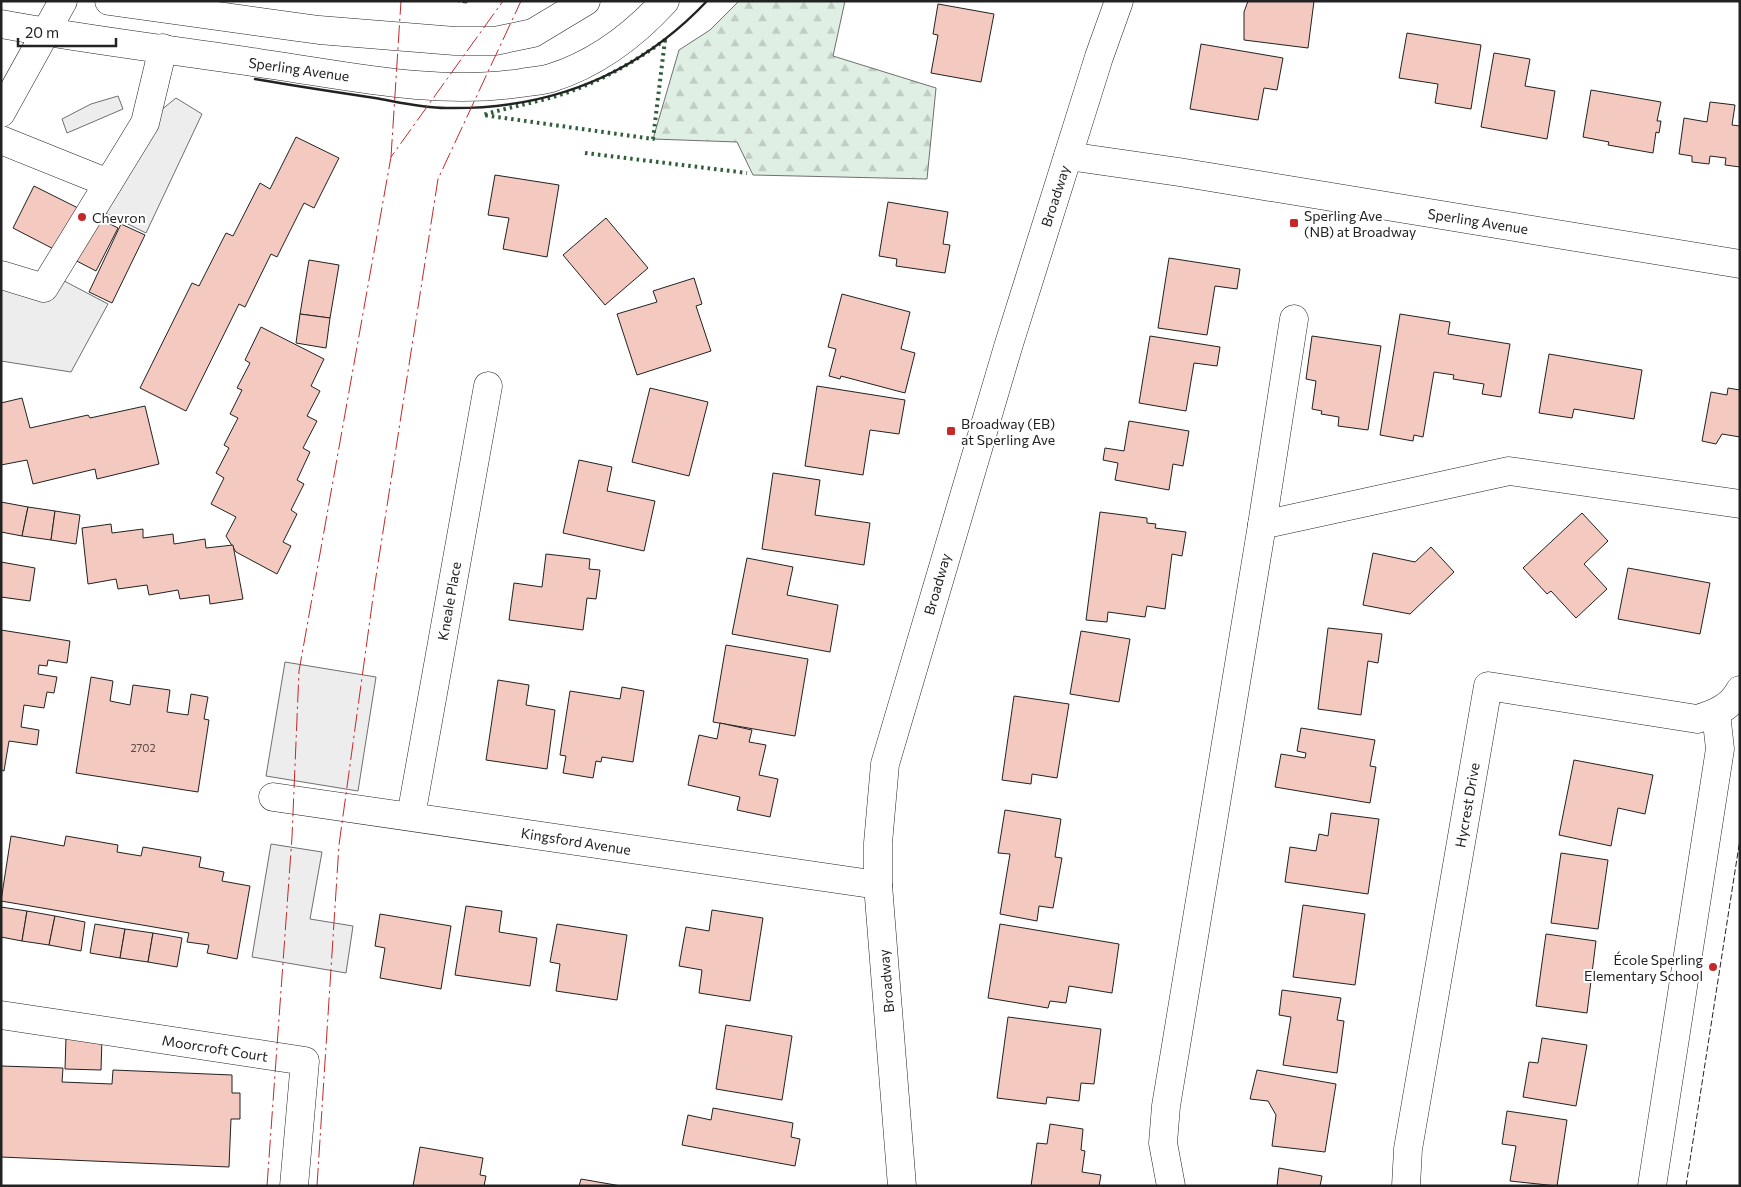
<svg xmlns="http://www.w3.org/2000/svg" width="1741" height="1187" font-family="Commissioner,sans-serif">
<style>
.forest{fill:url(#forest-firs);stroke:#6f6f6f}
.parking{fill:#ededed;stroke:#6f6f6f}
.building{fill:#f3c9c0;stroke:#222}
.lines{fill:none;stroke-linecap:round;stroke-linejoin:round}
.minor-casing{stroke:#222;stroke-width:29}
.major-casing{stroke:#222;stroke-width:29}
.minor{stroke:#fff;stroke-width:28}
.major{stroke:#fff;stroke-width:28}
.hedge{stroke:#2f5e38;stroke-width:4;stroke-dasharray:2.5 4;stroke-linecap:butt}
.fence{stroke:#222;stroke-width:1;stroke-dasharray:6 2.5;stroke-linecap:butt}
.wall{stroke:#222;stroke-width:2.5}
.power{stroke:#c62828;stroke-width:1;stroke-dasharray:18 4 2.5 4;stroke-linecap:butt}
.poi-dot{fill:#c62828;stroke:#fff;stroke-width:2}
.labels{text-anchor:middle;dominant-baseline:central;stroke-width:4;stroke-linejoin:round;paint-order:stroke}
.number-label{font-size:11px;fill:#564c4a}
.street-label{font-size:14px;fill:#222;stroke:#fff}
.poi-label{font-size:14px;fill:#222;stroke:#fff;text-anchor:start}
</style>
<defs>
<pattern id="forest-firs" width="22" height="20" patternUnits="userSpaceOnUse" patternTransform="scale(1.25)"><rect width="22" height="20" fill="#e0efe3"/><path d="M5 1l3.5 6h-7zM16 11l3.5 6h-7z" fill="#c0cdc2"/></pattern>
</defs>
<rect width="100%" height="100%" fill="#fff"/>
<!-- forest -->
<polygon class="forest" points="739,1 845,1 833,56 936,88 927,179 753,175 737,142 653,139 679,50 710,30"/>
<!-- parking -->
<g class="parking">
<polygon points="118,96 123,109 67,133 62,119 91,104"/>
<polygon points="176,98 202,114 146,233 93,207 145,123"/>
<polygon points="51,274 108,304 71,372 1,361 1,275"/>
<polygon points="285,662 376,677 358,791 266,776"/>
<polygon points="271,844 322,852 310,919 353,926 346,973 252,957"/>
</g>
<!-- building -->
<g class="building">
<polygon points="1248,1 1314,1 1308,48 1244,40 1244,12"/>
<polygon points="938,4 994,14 981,82 931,73 938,35 933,34"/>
<polygon points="1407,33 1481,45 1471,109 1435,103 1438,84 1399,78"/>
<polygon points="1201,44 1283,58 1277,90 1264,88 1258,120 1190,109"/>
<polygon points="1494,53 1530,59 1525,86 1555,91 1547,139 1481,127"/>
<polygon points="1591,90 1661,102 1657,121 1661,121 1659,133 1656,132 1653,153 1608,145 1609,142 1583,137"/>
<polygon points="1710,102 1735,105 1732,125 1740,126 1740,167 1725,165 1726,158 1710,156 1709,164 1692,162 1692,156 1679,154 1684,118 1707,122"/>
<polygon points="296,137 339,158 314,208 304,203 277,257 271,254 245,307 239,304 186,411 140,388 192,283 199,286 226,233 233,236 260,183 270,189"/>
<polygon points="495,175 559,185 547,257 503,249 509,218 488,215"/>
<polygon points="34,186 118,228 96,271 13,228"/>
<polygon points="888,202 948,212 943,244 950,245 945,273 896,266 897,259 879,256"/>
<polygon points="606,218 648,268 605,305 563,255"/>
<polygon points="121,224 145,235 112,303 89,292"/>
<polygon points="1169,258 1240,269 1237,289 1215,286 1207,335 1158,328"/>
<polygon points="309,260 339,265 330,318 300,314"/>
<polygon points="694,278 702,304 696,306 711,351 637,375 617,314 657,302 653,291"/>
<polygon points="842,294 910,312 901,349 915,353 905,393 841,376 840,379 829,376 836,349 828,347"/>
<polygon points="300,314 330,318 326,348 296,343"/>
<polygon points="1400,314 1450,322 1448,334 1510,344 1501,397 1482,394 1484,384 1453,379 1454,375 1434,372 1423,437 1414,435 1413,441 1380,435"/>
<polygon points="261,327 324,359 311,386 320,391 307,416 317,421 303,448 310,452 297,480 304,484 291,510 297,514 283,542 291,546 277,574 236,552 226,536 236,517 211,504 224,478 216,473 229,448 224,445 238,418 230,414 242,390 237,388 250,363 245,360"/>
<polygon points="1150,336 1220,347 1217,366 1194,363 1186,411 1139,403"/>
<polygon points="1312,336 1381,346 1368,430 1338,426 1339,417 1321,414 1322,411 1312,409 1316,381 1306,379"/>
<polygon points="1549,354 1642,370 1634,419 1574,409 1572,418 1539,413"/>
<polygon points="817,386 905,400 899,434 870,430 863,475 805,466"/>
<polygon points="650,388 708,402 689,476 632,462"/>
<polygon points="1728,388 1740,390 1740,437 1722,434 1716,444 1702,441 1711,392 1727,395"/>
<polygon points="22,398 30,428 88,415 90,418 145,406 159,464 97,479 95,469 33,484 27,460 1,465 1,403"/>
<polygon points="1129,421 1189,431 1183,466 1173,464 1169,490 1115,480 1118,463 1103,460 1105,448 1124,451"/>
<polygon points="579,460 612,467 607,491 655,501 644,551 563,533"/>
<polygon points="773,473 820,480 815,515 870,523 864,565 762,549"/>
<polygon points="1,502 28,507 22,536 1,532"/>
<polygon points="28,507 55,511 51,540 22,536"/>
<polygon points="55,511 80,515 76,544 51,540"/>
<polygon points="1100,512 1147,518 1147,523 1156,524 1155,528 1186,532 1182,556 1172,554 1165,609 1147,606 1145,617 1108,612 1107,622 1086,620"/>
<polygon points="1582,513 1608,541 1584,564 1607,589 1576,618 1551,591 1547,594 1523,568"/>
<polygon points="111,524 112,533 143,529 143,538 173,534 174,544 205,539 206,548 233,545 243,599 210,604 209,595 180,599 178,590 149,595 147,585 118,589 116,579 88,584 82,528"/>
<polygon points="1431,547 1454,572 1410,614 1363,605 1373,553 1415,562"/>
<polygon points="546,554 590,559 589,569 600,570 596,599 587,598 583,630 509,620 514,583 542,587"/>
<polygon points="747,558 793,567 787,595 838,605 830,652 732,634"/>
<polygon points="1,562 35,568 30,601 1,597"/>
<polygon points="1628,568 1710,583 1700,634 1618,619"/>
<polygon points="1328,628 1382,634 1378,663 1368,661 1361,715 1318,709"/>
<polygon points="1,630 70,641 67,663 48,660 47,666 39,665 38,674 57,677 54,693 47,692 44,708 24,705 21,727 39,730 37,745 9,741 4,771 1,770"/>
<polygon points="1081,631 1130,639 1119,702 1070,694"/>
<polygon points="726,645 808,659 795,736 713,722"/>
<polygon points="91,677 113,681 110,701 130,705 133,685 170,690 167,712 188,715 191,694 208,697 204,719 209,720 198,792 76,773"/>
<polygon points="498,680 529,685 526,705 555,710 547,769 486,760"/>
<polygon points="622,687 644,691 633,762 602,757 601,762 596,761 593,778 563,773 566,756 560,755 570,691 620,699"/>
<polygon points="1014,696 1069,704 1057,778 1032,774 1031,784 1002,780"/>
<polygon points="720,723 752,730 749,742 766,745 759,775 778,779 770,817 737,810 740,797 688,785 699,735 717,739"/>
<polygon points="1301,728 1375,740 1370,766 1376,767 1370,803 1275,787 1281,754 1305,758 1306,753 1297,751"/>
<polygon points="1574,760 1653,775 1645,814 1618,808 1611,846 1559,835"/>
<polygon points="1005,810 1061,819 1055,857 1062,858 1053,908 1039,906 1037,921 1000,914 1010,854 998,853"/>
<polygon points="1331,813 1379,819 1368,894 1285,882 1290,847 1316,851 1319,834 1328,836"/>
<polygon points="11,836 64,846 66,836 118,845 117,852 141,856 143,847 201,857 199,867 224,872 222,881 250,886 237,959 207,953 209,945 187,942 189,933 1,901"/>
<polygon points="1561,853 1608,860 1598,929 1551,923"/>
<polygon points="1303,905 1365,914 1355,985 1293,977"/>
<polygon points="466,906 502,911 499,932 537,938 530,986 455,975"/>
<polygon points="1,907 27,911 22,941 1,937"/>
<polygon points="712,910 763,918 750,1001 699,993 702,970 679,966 686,927 709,931"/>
<polygon points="27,911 55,916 49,945 22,941"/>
<polygon points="380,914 451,926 441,989 380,978 385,948 375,946"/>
<polygon points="55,916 85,922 81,951 49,945"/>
<polygon points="95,924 125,929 120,958 90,953"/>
<polygon points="557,924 627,935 617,1000 556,991 560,964 550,962"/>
<polygon points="1000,924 1119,944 1112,993 1069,986 1066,1003 1050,1001 1048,1008 988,998"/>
<polygon points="125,929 153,933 148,962 120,958"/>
<polygon points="153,933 182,938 177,967 148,962"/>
<polygon points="1546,934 1596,941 1587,1013 1536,1006"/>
<polygon points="1282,990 1341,998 1337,1020 1344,1021 1337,1073 1283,1065 1291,1017 1279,1015"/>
<polygon points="1008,1017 1101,1029 1094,1084 1081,1083 1079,1101 1047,1097 1046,1104 997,1098"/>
<polygon points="726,1025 792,1036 782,1100 716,1089"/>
<polygon points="66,1037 102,1038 101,1070 65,1069"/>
<polygon points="1542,1038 1587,1045 1576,1106 1523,1097 1529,1062 1538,1063"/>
<polygon points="1,1066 63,1068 62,1082 112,1084 113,1070 232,1075 232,1093 240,1093 240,1119 231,1119 229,1167 1,1157"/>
<polygon points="1257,1070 1336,1084 1325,1152 1272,1146 1276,1115 1268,1101 1250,1099"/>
<polygon points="713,1108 793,1123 791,1137 800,1139 795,1166 682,1145 688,1115 711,1120"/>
<polygon points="1507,1111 1567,1120 1557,1186 1510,1181 1516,1146 1502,1144"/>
<polygon points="1050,1124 1083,1129 1081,1150 1085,1151 1082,1172 1101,1175 1099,1186 1031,1186 1037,1143 1047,1144"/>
<polygon points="420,1147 483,1158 480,1175 486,1176 484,1186 413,1186"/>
<polygon points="1279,1168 1322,1176 1320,1186 1277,1186"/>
<polygon points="581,1179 621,1186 579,1186"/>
</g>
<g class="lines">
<defs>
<g id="minor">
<polyline points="1,140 108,183"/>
<polyline points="1068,156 1179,172 1740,264"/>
<polyline points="1,275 44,288 145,123 163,48"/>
<polyline points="1262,525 1294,319"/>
<polyline points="273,797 878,885"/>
<polyline points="411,816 488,386"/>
<polyline points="1,1015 305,1061 294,1186"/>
<polyline points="902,1186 878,885 878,843 885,764 1008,347 1099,57 1119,1"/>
<polyline points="1171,1186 1163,1143 1166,1106 1262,525 1509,471 1740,504"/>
<path d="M1406 1186 1408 1149 1488 686 1697 719C1715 714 1731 707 1740 690"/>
<polyline points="1652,1186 1720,749 1716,713"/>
</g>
<g id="major">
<polyline points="109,1 319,30 455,41 495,41 533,33 586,1"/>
<path d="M1 24C87 40 173 50 259 63 345 75 434 96 521 83 531 81 541 81 551 78 595 64 634 35 665 1"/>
<polyline points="1,113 63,1"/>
</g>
</defs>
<!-- minor casing -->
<use href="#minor" class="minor-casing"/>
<!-- major casing -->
<use href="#major" class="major-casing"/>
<!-- minor -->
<use href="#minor" class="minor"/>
<!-- major -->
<use href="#major" class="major"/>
<!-- hedge -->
<g class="hedge">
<path d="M665 40 653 139 483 115C503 109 522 105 542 100 587 89 627 67 665 40Z"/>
<polyline points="585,153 747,173"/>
</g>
<!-- fence -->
<g class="fence">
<polyline points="454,1 466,3 469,1"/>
<polyline points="1686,1186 1740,839"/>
</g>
<!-- wall -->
<path class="wall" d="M255 79C295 86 335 92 375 98 398 102 422 108 446 108 549 110 636 76 707 1"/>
<!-- power -->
<g class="power">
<polyline points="391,157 401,1"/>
<polyline points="267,1186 292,837 299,671 391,157 503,1"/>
<polyline points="317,1186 339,845 375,583 438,179 521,1"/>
</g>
</g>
<!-- markers -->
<g class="poi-dot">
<circle cx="82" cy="217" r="5"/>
<rect x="1289" y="218" width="10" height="10" rx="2.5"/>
<rect x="946" y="426" width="10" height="10" rx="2.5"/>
<circle cx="1713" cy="967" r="5"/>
</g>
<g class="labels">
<!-- number labels -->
<g class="number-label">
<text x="143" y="747">2702</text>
</g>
<!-- street labels -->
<g class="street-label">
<text transform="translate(299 69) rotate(8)">Sperling Avenue</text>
<text transform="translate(1055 196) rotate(-72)">Broadway</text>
<text transform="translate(1478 221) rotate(9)">Sperling Avenue</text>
<text transform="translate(937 584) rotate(-74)">Broadway</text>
<text transform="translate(449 601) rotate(-80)">Kneale Place</text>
<text transform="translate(1467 805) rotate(-80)">Hycrest Drive</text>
<text transform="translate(576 841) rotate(9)">Kingsford Avenue</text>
<text transform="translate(886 981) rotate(-95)">Broadway</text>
<text transform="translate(215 1048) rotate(9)">Moorcroft Court</text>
</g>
<!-- poi labels -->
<g class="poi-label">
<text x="1304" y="215">Sperling Ave<tspan x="1304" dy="16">(NB) at Broadway</tspan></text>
<text x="92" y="217">Chevron</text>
<text x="961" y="423">Broadway (EB)<tspan x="961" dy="16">at Sperling Ave</tspan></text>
<text x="1703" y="959" text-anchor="end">École Sperling<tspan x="1703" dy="16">Elementary School</tspan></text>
</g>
</g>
<!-- border -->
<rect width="1741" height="1187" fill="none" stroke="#222222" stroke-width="5"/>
<!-- scale -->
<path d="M18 38v8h98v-8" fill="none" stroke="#222222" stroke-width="2.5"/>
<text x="25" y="38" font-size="15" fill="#222222" stroke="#ffffff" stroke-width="4" paint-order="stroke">20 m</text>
</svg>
